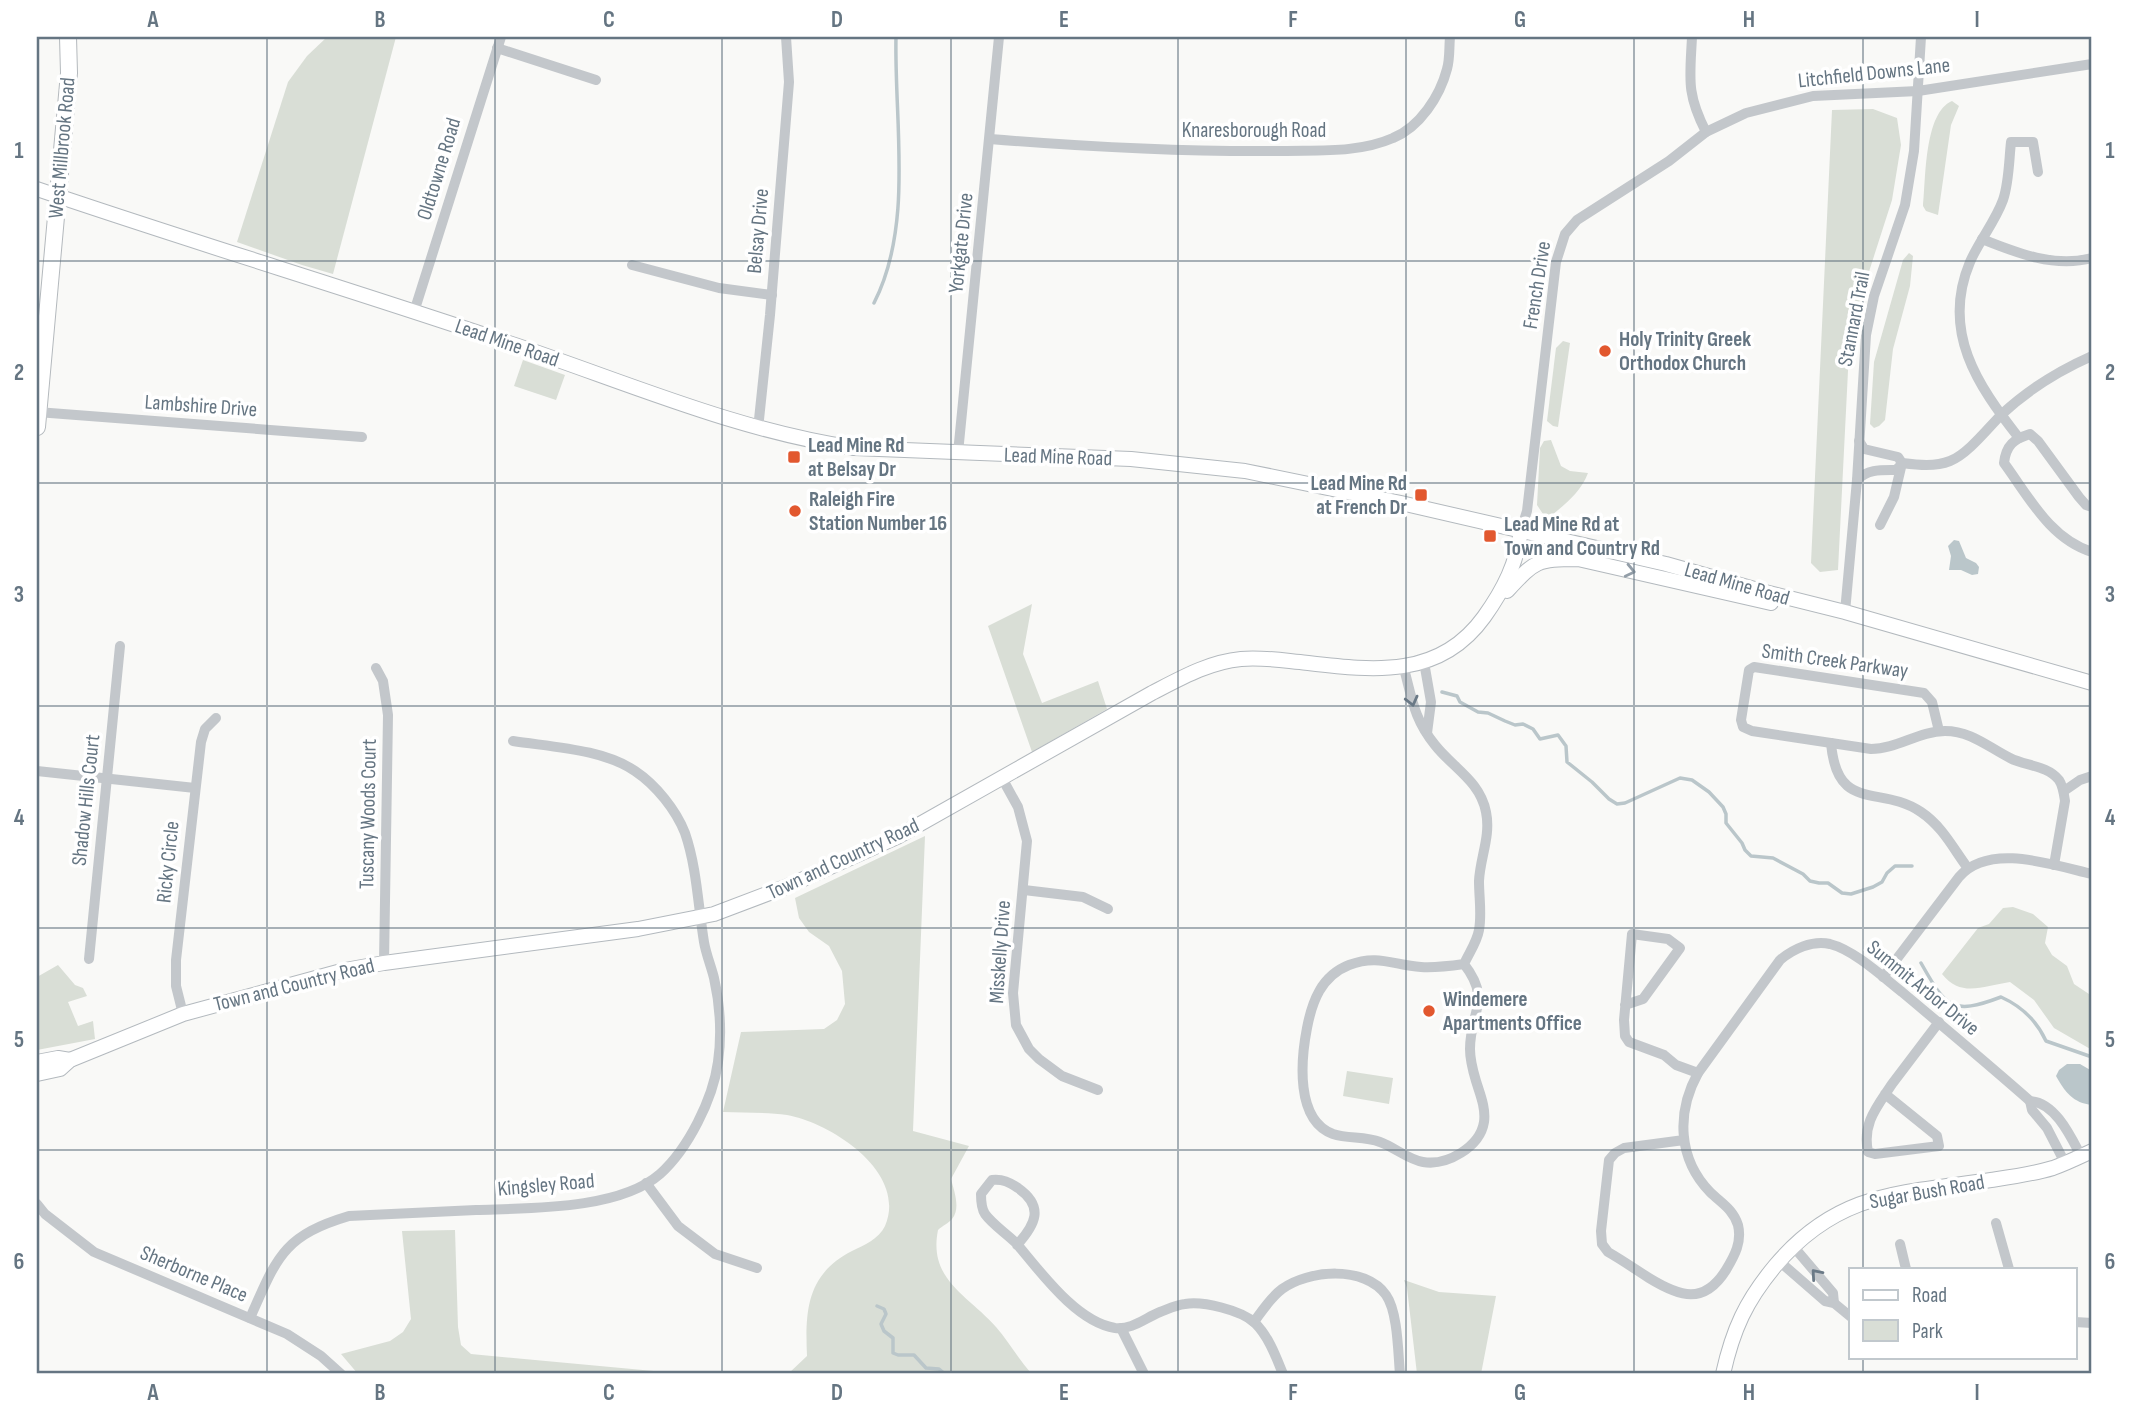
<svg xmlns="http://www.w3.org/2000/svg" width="2129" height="1411" font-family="'Sofia Sans Condensed',sans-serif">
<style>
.green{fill:#d9ded6}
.water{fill:#bac6ca}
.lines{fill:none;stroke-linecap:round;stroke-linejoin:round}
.stream{stroke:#bac6ca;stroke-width:3.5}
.secondary-casing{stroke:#b3b9be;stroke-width:16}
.primary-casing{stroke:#b4b9bd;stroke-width:18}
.street{stroke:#c3c7cb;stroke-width:10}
.secondary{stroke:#fff;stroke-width:14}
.primary{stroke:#fff;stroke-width:16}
.oneway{stroke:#939ea8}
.oneway2{stroke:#6a7986}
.grid{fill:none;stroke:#657582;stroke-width:2;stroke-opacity:0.55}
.poi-dot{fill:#e2582f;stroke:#fff;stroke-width:2.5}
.labels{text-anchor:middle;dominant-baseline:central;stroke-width:7;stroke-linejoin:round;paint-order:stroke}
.street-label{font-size:21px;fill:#657582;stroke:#fff}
.poi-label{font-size:21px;font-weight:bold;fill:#657582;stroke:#fff;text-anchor:start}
.neatline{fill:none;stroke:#657582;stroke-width:2.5}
.grid-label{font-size:23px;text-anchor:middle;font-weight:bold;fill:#657582}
</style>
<rect width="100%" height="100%" fill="#f9f9f7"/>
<!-- green -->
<g class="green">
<polygon points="327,37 396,37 333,274 302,265 237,242 288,82 307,56"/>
<path d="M1952 101 1959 106 1951 125 1938 215 1926 211 1923 206C1926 179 1924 113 1952 101Z"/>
<polygon points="1873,109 1897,118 1901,145 1892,200 1857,309 1849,351 1838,570 1820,572 1811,563 1832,110"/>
<polygon points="1909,253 1913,256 1910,286 1893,349 1885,420 1879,426 1874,428 1870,424 1874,362 1903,260"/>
<polygon points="1563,341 1570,343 1558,427 1553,426 1547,421 1556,348"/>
<polygon points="523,360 565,375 556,400 514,386"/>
<path d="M1551 440 1561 466 1570 471 1588 473C1581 492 1565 504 1551 516L1543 514 1537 505 1540 448 1544 441Z"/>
<polygon points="1032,604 1023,654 1042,703 1098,681 1107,709 1032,752 988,626"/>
<path d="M925 836 913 1131 969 1146 951 1179C954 1191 961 1208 952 1219 949 1223 942 1226 938 1230 928 1280 968 1295 996 1327 1009 1342 1019 1360 1032 1374H788L807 1356C805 1310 807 1274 852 1251 864 1245 879 1239 885 1226 908 1172 831 1123 787 1115 767 1112 744 1113 723 1112L741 1032 824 1029 837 1020 845 1004 842 971 829 946 809 932 799 918 795 898Z"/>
<path d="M2013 907 2033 914 2048 927 2045 943 2052 955 2067 966 2074 984 2092 996V1050L2054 1028 2034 1000 2010 982C1983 986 1961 998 1942 974L1978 928 1989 924 2003 908Z"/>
<polygon points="58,965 75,985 83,988 87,996 68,1002 78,1026 93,1021 95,1039 37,1050 37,977"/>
<polygon points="1347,1071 1393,1078 1389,1104 1343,1096"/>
<polygon points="455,1230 458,1327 461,1345 471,1354 686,1374 358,1374 341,1354 390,1341 403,1332 411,1319 402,1231"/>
<polygon points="1404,1280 1439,1292 1496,1296 1481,1374 1417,1374 1407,1288"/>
</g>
<!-- water -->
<g class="water">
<polygon points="1954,540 1959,541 1966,558 1976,563 1979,567 1978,574 1972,575 1961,570 1949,570 1951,556 1948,546"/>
<path d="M2067 1064H2080L2092 1071V1105C2073 1103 2065 1092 2056 1076L2059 1070Z"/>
</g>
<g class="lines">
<!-- stream -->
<g class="stream">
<path d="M874 303C914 225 894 122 896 37"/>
<polyline points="1442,692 1457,696 1460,702 1478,712 1488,713 1505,721 1515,725 1523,724 1533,729 1540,739 1558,735 1566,746 1567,762 1592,782 1609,799 1617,804 1625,803 1680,778 1692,780 1709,792 1723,807 1726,814 1726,823 1742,843 1745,850 1751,856 1773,858 1803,874 1810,881 1819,883 1828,883 1842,893 1851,894 1873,887 1882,882 1887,873 1895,866 1912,866"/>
<path d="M1921 963C1946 1007 1951 1016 2001 997 2021 1006 2037 1021 2046 1041L2092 1057"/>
<polyline points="877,1306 884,1309 886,1314 881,1324 884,1331 893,1338 893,1353 898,1355 914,1355 926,1368 939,1369 945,1374"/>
</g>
<defs>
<g id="secondary">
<path d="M37 189C195 243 356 291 515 345 628 383 735 430 854 448L1131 459 1245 471 1401 503 1666 564 1765 592 1845 612 2092 683"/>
<path d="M1507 591C1535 561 1536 559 1578 559L1771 603"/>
<polyline points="37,1062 58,1058 70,1060"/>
<path d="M37 1074 60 1069 70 1060 183 1014 345 970 384 963 638 929 714 914 788 886 897 837 1152 693C1181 678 1209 662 1241 659 1260 657 1280 660 1300 662 1369 670 1438 681 1484 617 1504 589 1517 563 1521 530"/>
<path d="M1723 1374C1733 1329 1746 1301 1775 1266 1838 1191 1902 1193 1991 1180 2011 1177 2033 1174 2053 1168 2067 1163 2079 1157 2092 1151"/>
</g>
<polyline id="primary" points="37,427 69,73 68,37"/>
</defs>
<!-- secondary casing -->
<use href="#secondary" class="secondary-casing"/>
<!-- primary casing -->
<use href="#primary" class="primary-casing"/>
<!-- street -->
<g class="street">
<path d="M1692 37C1690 78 1686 93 1706 132"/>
<polyline points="497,48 596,80"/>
<path d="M990 139C1087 147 1185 152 1283 151 1319 150 1359 153 1393 138 1420 127 1440 96 1447 69 1450 59 1449 47 1450 37"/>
<path d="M1982 239C2017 253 2054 268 2092 258"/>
<polyline points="632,265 719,288 772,295"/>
<polyline points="414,312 501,37"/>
<polyline points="37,412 362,437"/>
<polyline points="758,429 770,315 789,82 786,37"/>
<path d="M2019 438C1977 385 1941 331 1970 262 1979 241 1995 222 2003 200 2009 183 2009 160 2011 142H2033L2038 172"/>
<path d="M1859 441 1864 449 1898 457 1902 463C1918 465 1935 467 1950 461 1968 454 1988 428 2002 414 2029 389 2058 371 2092 356"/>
<polyline points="958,453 999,37"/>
<path d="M1857 480C1868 469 1881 470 1896 470L1902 464"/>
<path d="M2092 507 2086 505 2079 497 2038 441 2030 434C2014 439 2006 445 2004 463 2029 497 2050 539 2092 552"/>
<polyline points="1880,525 1894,497 1902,463"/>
<polyline points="1521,530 1527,511 1556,262 1565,234 1577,220 1669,161 1706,132 1746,113 1813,96 1918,91 2092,64"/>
<polyline points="1845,612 1857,480 1866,335 1874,296 1905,205 1914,151 1921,37"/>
<polyline points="1424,662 1431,702 1427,733"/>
<path d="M1403 665C1412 697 1413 718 1435 745 1453 768 1480 781 1486 812 1491 836 1480 858 1479 881 1479 898 1482 914 1479 930 1477 942 1469 953 1464 964 1450 966 1436 968 1421 967 1393 965 1378 954 1349 965 1321 976 1312 1002 1307 1028 1301 1059 1295 1120 1333 1134 1348 1139 1365 1136 1380 1142 1394 1147 1409 1160 1423 1162 1447 1166 1480 1147 1484 1122 1486 1108 1480 1094 1476 1081 1473 1071 1470 1060 1470 1049 1470 1012 1492 1000 1464 964"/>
<polyline points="376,668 383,681 388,715 384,963"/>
<path d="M1939 731 1932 702 1924 693 1754 667 1749 670 1741 720 1743 727 1752 731 1871 749C1897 749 1919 731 1945 731 1971 731 1988 747 2010 758 2025 766 2047 765 2059 780 2063 786 2064 794 2065 801L2054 865"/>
<path d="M1831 743C1837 814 1880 784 1921 812 1942 826 1953 848 1967 867"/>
<polyline points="37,771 195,788"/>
<polyline points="1002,778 1018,807 1027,841 1013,993 1016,1025 1029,1049 1039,1059 1062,1076 1098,1090"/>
<polyline points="2064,791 2080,780 2092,776"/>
<polyline points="1024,890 1083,897 1108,909"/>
<polyline points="89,959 120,646"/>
<path d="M1883 977 1959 877C1989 842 2053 865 2092 874"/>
<polyline points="1625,1005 1643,999 1680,948 1668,939 1632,934 1624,1020 1625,1036 1629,1042 1664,1055 1676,1065 1698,1073"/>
<polyline points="183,1014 176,986 176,960 201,742 205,729 216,718"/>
<path d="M1885 1094 1937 1136 1939 1146 1875 1154 1868 1152C1862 1123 1877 1107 1892 1084L1939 1022"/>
<polyline points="2030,1101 2032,1110 2047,1128 2065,1163"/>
<path d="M1684 1140 1624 1148 1615 1153 1609 1160 1601 1231 1602 1244 1608 1252C1622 1260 1635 1269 1649 1278 1680 1297 1704 1305 1726 1270 1735 1255 1742 1242 1738 1225 1733 1209 1721 1203 1710 1192 1678 1159 1676 1113 1698 1073L1780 960C1793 949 1812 940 1830 944 1854 950 1883 977 1902 992 1945 1028 1988 1064 2030 1101 2055 1102 2071 1137 2081 1156"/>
<polyline points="646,1183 678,1226 715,1254 757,1268"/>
<polyline points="37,1204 45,1214 94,1252 287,1334 321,1356 341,1374"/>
<polyline points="1996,1223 2009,1269"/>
<polyline points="1900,1244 1906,1269"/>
<path d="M1017 1245C1035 1225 1045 1207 1018 1188 1009 1182 1003 1179 992 1180L981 1194C981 1200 981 1208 985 1214 993 1225 1006 1233 1016 1243 1040 1271 1076 1322 1115 1328 1132 1330 1145 1318 1160 1312 1168 1309 1176 1305 1185 1304 1203 1301 1241 1310 1255 1323 1269 1337 1276 1357 1283 1374"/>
<polyline points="1793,1246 1833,1293 1834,1303"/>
<polyline points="1779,1261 1825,1301 1834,1303 1851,1317"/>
<path d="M250 1318C277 1258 282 1236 349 1216 392 1214 434 1212 476 1210 529 1208 619 1210 660 1174 688 1149 713 1099 718 1062 722 1034 720 1005 714 978 711 966 706 954 704 942 698 906 697 868 685 833 676 810 656 785 635 771 603 749 551 747 513 741"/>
<path d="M1254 1322C1262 1311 1270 1298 1282 1289 1308 1270 1365 1265 1386 1295 1398 1312 1398 1353 1400 1374"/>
<polyline points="2075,1322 2092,1323"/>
<polyline points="1121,1328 1144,1374"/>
</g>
<!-- secondary -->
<use href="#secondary" class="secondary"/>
<!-- primary -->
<use href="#primary" class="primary"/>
</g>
<!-- one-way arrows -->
<defs><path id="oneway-chevron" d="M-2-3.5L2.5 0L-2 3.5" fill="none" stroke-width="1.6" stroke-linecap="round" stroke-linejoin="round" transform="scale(1.75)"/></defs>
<use class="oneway" href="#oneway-chevron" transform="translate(1630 571) rotate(13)"/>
<g class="oneway2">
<use href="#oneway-chevron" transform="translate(1412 701) rotate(76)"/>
<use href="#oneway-chevron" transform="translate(1816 1274) rotate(-131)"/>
</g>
<!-- grid -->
<path class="grid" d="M267 37V1374M495 37V1374M722 37V1374M951 37V1374M1178 37V1374M1406 37V1374M1634 37V1374M1863 37V1269M37 261H2092M37 483H2092M37 706H2092M37 928H2092M37 1150H2092M1863 1357V1374"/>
<!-- markers -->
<g class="poi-dot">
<circle cx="1605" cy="351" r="7"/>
<rect x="787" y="450" width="14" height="14" rx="3.5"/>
<rect x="1414" y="488" width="14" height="14" rx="3.5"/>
<circle cx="795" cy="511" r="7"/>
<rect x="1483" y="529" width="14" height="14" rx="3.5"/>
<circle cx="1429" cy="1011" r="7"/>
</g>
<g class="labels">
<!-- street labels -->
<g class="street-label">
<text transform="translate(1874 73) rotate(-6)">Litchfield Downs Lane</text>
<text x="1254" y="130">Knaresborough Road</text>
<text transform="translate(62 148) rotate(-85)">West Millbrook Road</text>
<text transform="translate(439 169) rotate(-73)">Oldtowne Road</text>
<text transform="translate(758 231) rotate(-85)">Belsay Drive</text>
<text transform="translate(961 243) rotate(-84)">Yorkgate Drive</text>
<text transform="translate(1537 285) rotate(-81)">French Drive</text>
<text transform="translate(1854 319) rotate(-79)">Stannard Trail</text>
<text transform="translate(507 343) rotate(19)">Lead Mine Road</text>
<text transform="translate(201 406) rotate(4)">Lambshire Drive</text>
<text transform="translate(1058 457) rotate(2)">Lead Mine Road</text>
<text transform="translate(1737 584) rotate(16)">Lead Mine Road</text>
<text transform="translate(1835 661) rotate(8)">Smith Creek Parkway</text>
<text transform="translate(86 800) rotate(-84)">Shadow Hills Court</text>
<text transform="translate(368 814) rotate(-89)">Tuscany Woods Court</text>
<text transform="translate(843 859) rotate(-25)">Town and Country Road</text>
<text transform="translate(168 862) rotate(-84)">Ricky Circle</text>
<text transform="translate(1000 952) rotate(-86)">Misskelly Drive</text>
<text transform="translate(294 985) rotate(-14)">Town and Country Road</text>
<text transform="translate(1923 988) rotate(39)">Summit Arbor Drive</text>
<text transform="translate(546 1185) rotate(-5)">Kingsley Road</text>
<text transform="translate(1927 1192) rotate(-10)">Sugar Bush Road</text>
<text transform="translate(194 1274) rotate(23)">Sherborne Place</text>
</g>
<!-- poi labels -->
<g class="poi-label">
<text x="1619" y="339">Holy Trinity Greek<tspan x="1619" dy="24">Orthodox Church</tspan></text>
<text x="808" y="445">Lead Mine Rd<tspan x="808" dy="24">at Belsay Dr</tspan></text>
<text x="1407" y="483" text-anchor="end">Lead Mine Rd<tspan x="1407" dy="24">at French Dr</tspan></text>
<text x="809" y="499">Raleigh Fire<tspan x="809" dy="24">Station Number 16</tspan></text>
<text x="1504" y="524">Lead Mine Rd at<tspan x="1504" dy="24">Town and Country Rd</tspan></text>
<text x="1443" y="999">Windemere<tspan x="1443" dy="24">Apartments Office</tspan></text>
</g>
</g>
<!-- border -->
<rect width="2129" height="1411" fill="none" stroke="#ffffff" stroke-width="77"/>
<!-- legend -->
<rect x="1849" y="1268" width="228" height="91" fill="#ffffff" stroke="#c1c8cd" stroke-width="2"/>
<rect x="1863" y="1290" width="35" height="10" fill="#ffffff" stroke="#c1c8cd" stroke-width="2"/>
<text x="1912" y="1302" font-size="21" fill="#657582">Road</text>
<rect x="1863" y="1320" width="35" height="21" fill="#d9ded6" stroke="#c1c8cd" stroke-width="2"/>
<text x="1912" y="1338" font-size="21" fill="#657582">Park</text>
<rect x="38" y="38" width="2052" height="1334" class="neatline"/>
<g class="grid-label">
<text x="153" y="27">A</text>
<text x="380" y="27">B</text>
<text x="609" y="27">C</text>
<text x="837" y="27">D</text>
<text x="1064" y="27">E</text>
<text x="1293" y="27">F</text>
<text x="1520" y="27">G</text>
<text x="1749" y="27">H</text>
<text x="1977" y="27">I</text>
<text x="19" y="158">1</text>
<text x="2110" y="158">1</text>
<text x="19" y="380">2</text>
<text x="2110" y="380">2</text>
<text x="19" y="602">3</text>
<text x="2110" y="602">3</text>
<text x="19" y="825">4</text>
<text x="2110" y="825">4</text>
<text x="19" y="1047">5</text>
<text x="2110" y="1047">5</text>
<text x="19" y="1269">6</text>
<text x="2110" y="1269">6</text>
<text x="153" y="1400">A</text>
<text x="380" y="1400">B</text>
<text x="609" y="1400">C</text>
<text x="837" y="1400">D</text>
<text x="1064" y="1400">E</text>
<text x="1293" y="1400">F</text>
<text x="1520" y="1400">G</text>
<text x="1749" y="1400">H</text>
<text x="1977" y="1400">I</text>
</g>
</svg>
